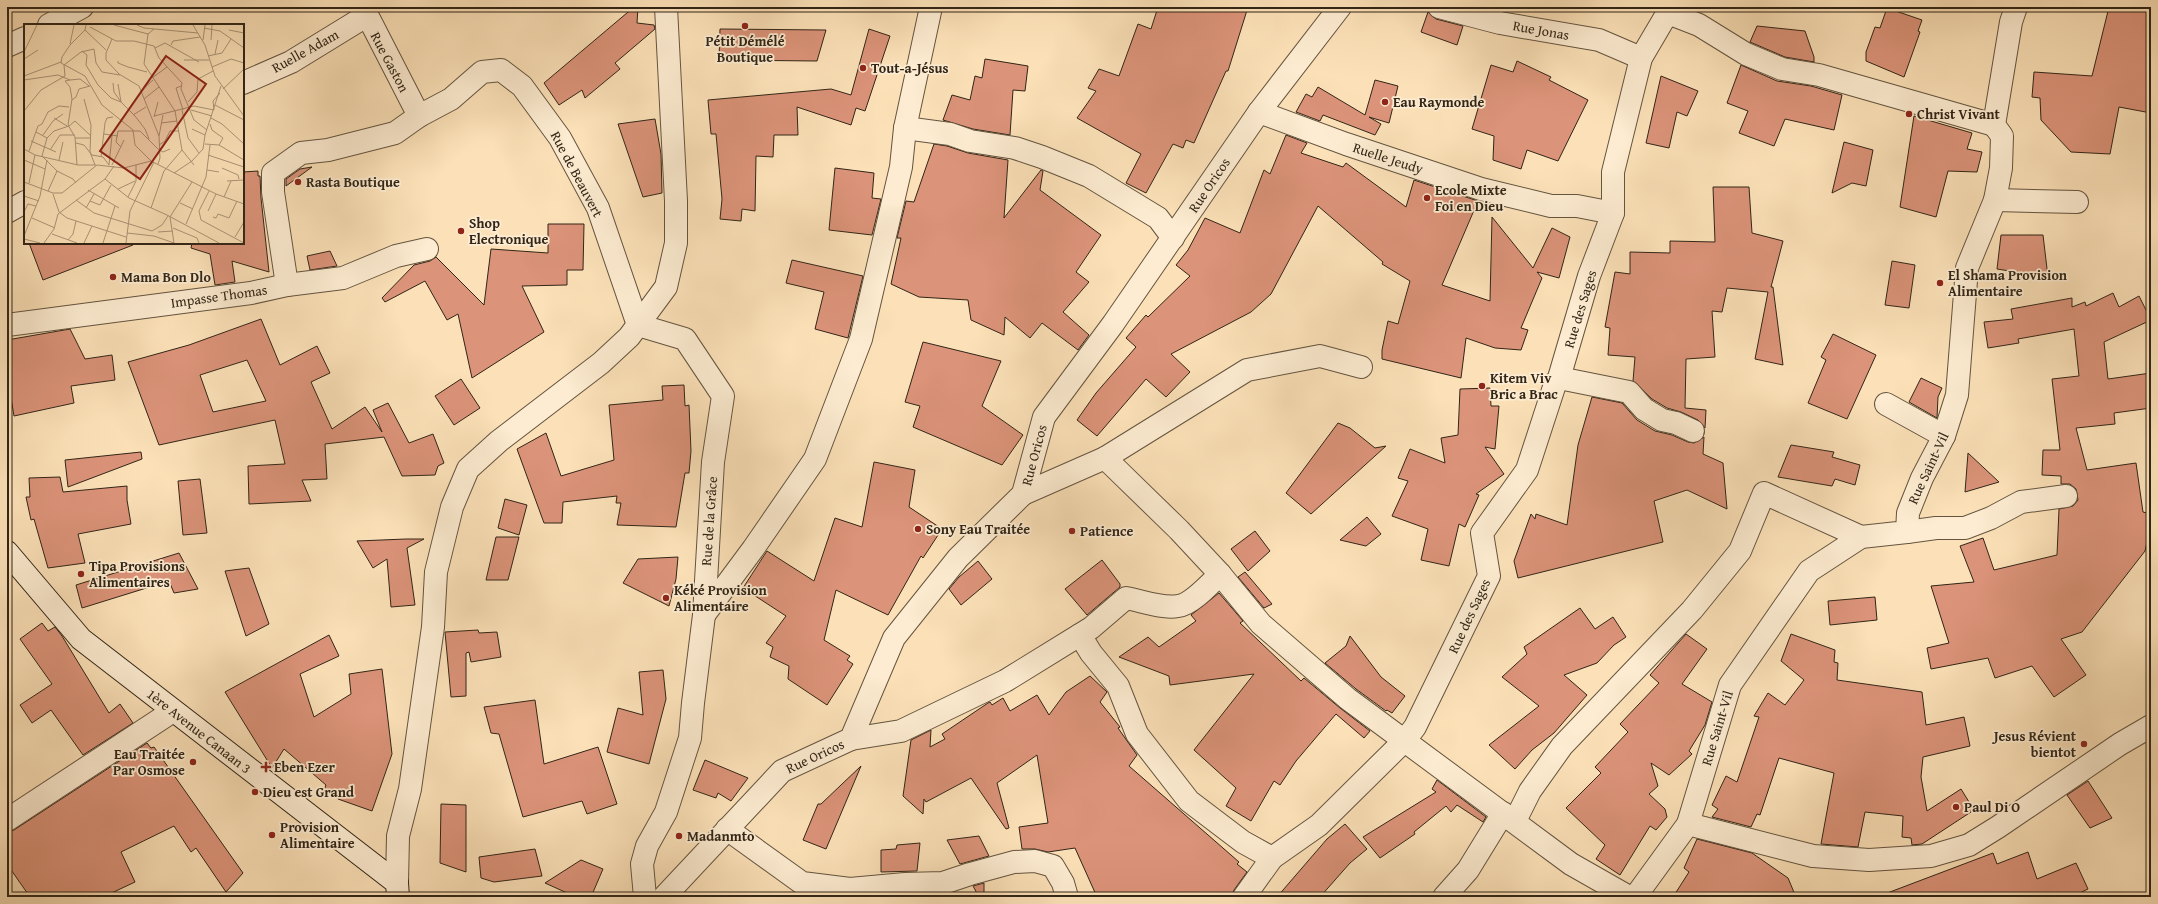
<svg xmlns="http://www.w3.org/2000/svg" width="2158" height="904" font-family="'Gentium Book Plus',serif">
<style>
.building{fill:#db9379;stroke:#312517;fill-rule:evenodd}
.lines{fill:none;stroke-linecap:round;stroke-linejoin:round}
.minor-casing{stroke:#64543f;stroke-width:24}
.tertiary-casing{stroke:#64543f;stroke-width:24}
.secondary-casing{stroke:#312517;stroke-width:24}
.minor{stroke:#fdecd1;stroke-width:22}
.tertiary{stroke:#fdecd1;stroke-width:22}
.secondary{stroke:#fdecd1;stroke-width:22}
.poi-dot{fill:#8f2418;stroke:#fdecd1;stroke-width:1.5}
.labels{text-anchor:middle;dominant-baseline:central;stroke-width:3.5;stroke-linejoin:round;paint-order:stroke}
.street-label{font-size:14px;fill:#312517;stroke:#fdecd1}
.poi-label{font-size:14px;font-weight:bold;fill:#312517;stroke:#fdecd1;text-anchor:start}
.inset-road{fill:none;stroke:#ab9678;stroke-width:1}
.view{fill:#8f2418;fill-opacity:0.15;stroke:#8f2418;stroke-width:2}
.inset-edge{fill:none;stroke:#312517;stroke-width:2}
</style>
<rect width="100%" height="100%" fill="#fce1b8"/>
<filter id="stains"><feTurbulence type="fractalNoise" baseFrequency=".005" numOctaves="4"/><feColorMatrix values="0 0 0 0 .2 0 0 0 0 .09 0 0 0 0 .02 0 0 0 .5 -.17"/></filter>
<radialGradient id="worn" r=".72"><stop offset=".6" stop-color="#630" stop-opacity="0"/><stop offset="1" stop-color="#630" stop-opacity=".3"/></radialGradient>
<!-- building -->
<g class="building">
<polygon points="634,7 638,7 637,23 654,25 655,29 615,63 620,69 585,98 582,90 559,105 544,83"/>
<polygon points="1158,7 1248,7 1228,71 1226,71 1194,143 1186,140 1183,148 1173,144 1146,193 1126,183 1141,154 1077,118 1096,91 1088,88 1099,69 1119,76 1138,24 1151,29"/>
<polygon points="2109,7 2140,7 2139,10 2151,13 2151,113 2119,107 2110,154 2071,152 2041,120 2040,98 2032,97 2034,72 2092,76"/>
<polygon points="1887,8 1922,20 1918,31 1920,32 1904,77 1866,61 1866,52 1875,27 1880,28"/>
<polygon points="1428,12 1436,19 1463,26 1457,45 1421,32"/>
<polygon points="1757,26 1805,31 1814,57 1814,62 1785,57 1750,42"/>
<polygon points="720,29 826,30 817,61 719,60"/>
<polygon points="869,29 890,36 865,111 856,108 851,125 797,107 798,135 774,135 773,157 756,156 755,211 742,209 741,221 720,219 722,199 716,134 711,134 708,100 831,89 851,95"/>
<polygon points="985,59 1028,66 1025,91 1013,90 1010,135 973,129 943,120 952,95 970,100 975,76 982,78"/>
<polygon points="1517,61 1551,77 1549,80 1588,100 1558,161 1527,150 1521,169 1493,160 1494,136 1472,129 1491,65 1513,72"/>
<polygon points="1741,65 1777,81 1811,86 1842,95 1834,130 1785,119 1774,146 1739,133 1748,111 1727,103"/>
<polygon points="1661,76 1698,91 1687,116 1677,112 1669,148 1646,143"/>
<polygon points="1375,80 1398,86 1389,123 1369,117 1381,124 1375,135 1323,115 1320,121 1296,112 1306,94 1312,97 1318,87 1365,115"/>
<polygon points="1914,116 1972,133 1967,149 1982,152 1977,172 1948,171 1936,217 1900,207"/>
<polygon points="655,119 661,154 662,193 643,197 618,124"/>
<polygon points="1286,135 1307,143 1301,153 1343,167 1346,163 1406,207 1414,180 1478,201 1442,285 1490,301 1492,217 1533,268 1552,228 1570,237 1559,278 1537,272 1542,278 1521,328 1528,330 1521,350 1495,348 1466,338 1461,378 1382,359 1382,350 1388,321 1398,324 1410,281 1382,264 1383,262 1318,206 1271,294 1251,312 1171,354 1190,372 1166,397 1146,379 1097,436 1077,420 1096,393 1136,347 1126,338 1146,315 1148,317 1190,276 1176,265 1188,250 1205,218 1240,233 1264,170 1270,174"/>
<polygon points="1844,142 1873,150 1866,186 1852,183 1832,193"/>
<polygon points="934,144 947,146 968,153 1008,160 1004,218 1041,170 1043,171 1040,190 1101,235 1076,272 1089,282 1063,312 1089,335 1078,350 1042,323 1030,338 1005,317 1004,335 971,320 968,300 919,297 891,284 901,238 897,238 906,201 914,202"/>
<polygon points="312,167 286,186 286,179 300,169"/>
<polygon points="835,168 874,173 872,198 881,199 872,235 829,230"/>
<polygon points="258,171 258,176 260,176 261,198 269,272 232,261 235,282 215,285 210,254 191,248 192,243 243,243 243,172"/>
<polygon points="1713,187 1749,187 1752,233 1783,241 1771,287 1773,287 1783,365 1755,359 1768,292 1727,288 1722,312 1712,311 1715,357 1686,359 1685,408 1706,410 1705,428 1698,420 1681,412 1667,408 1652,399 1633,381 1635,357 1608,355 1610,328 1605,327 1615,272 1630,274 1630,252 1670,253 1670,241 1715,242"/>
<polygon points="548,224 584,224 583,270 567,270 567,285 522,286 544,332 472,378 458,314 447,320 425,281 385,302 382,298 414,265 430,261 436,257 484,305 491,249 548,253"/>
<polygon points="2001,235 2043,235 2048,277 1997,269"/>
<polygon points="29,243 132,243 133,245 43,280"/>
<polygon points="330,251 337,266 310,270 307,256"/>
<polygon points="792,260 863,276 848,338 815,329 824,292 786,283"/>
<polygon points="1892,261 1915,265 1909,308 1885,305"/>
<polygon points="2113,293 2119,307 2139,296 2151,320 2104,342 2108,379 2151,373 2151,408 2114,413 2115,424 2076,428 2087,470 2136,463 2143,512 2151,514 2151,524 2145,551 2082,632 2061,639 2086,675 2054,697 2032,666 1995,678 1988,658 1931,669 1927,648 1949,643 1931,586 1974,582 1960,546 1983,538 1994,570 2057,555 2059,509 2073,506 2078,500 2076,489 2070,484 2061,484 2061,476 2042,475 2043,450 2060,450 2052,379 2079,376 2074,329 2018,339 2019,343 1988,348 1984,322 2013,319 2011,309 2072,298 2072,307 2085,302 2086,306"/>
<path d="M261 319 280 365 317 346 330 373 311 382 332 429 365 407 382 432 373 410 388 403 409 443 433 434 444 463 438 466 435 475 402 476 384 437 325 444 327 479 302 480 311 501 249 504 248 466 285 464 275 420 159 445 128 362 189 345ZM247 360 266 401 213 412 200 375Z"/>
<polygon points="70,329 85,359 112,355 115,380 71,386 74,403 14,416 7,374 7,340"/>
<polygon points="1833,334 1876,355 1847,419 1808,403 1826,360 1821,357"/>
<polygon points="923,342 1001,361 982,406 1023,435 1002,465 913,427 920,406 905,402"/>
<polygon points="1921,378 1942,388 1938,397 1937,418 1909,402"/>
<polygon points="461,379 480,408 454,425 435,396"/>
<polygon points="684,385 685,406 689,405 691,451 689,473 685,473 676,527 617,525 621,503 616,503 617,496 563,502 562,523 544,523 517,449 546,433 561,476 614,460 609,405 663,400 662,386"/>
<polygon points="1490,388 1491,406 1499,406 1495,449 1485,447 1504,474 1476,494 1479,495 1465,527 1459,524 1449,566 1421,560 1428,529 1392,516 1408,481 1398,478 1410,449 1445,463 1441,438 1458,435 1460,389"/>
<polygon points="1592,397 1622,403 1637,420 1655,431 1672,435 1688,442 1694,443 1704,437 1703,454 1723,463 1727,509 1687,490 1654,501 1663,542 1518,578 1514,561 1531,514 1535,519 1536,514 1567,525 1578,445"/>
<polygon points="1338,423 1350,428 1375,448 1386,446 1311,514 1286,493"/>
<polygon points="1791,445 1834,452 1832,457 1860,465 1855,485 1835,479 1832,486 1778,477"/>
<polygon points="141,452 142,459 68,487 65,460"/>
<polygon points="1968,453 1999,482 1965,492"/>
<polygon points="874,462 915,470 909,507 942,529 923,558 921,556 888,615 836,590 824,640 850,656 847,660 853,664 827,705 788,679 789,666 770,657 773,647 766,643 786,616 743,588 767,551 814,581 835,518 862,527"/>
<polygon points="60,477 63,492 127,486 127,500 131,524 78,534 85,563 48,568 34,519 31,520 26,497 30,497 29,478"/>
<polygon points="200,479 207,533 183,535 178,481"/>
<polygon points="505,499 527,505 519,535 498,528"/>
<polygon points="1367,517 1381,534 1366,546 1340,540"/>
<polygon points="1255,531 1270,551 1248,571 1231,549"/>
<polygon points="496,537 519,537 508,580 486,580"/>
<polygon points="406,539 424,539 407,548 415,605 391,607 387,559 373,568 357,541"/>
<polygon points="179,553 198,589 174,593 169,581 82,608 76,585"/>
<polygon points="678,557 676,579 669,606 623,583 638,559"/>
<polygon points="1102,560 1120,584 1120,587 1087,615 1065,589"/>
<polygon points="978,561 992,579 961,605 949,589 959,577"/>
<polygon points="249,568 269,624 246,636 225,571"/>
<polygon points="1245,572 1272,604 1264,608 1238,577"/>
<polygon points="1219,593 1243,621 1240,623 1301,681 1304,678 1340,708 1370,731 1364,738 1336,714 1296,761 1280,785 1274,781 1251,821 1226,806 1236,788 1194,750 1254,674 1170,685 1169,676 1119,657 1148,637 1159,647 1196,621 1191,615"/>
<polygon points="1875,597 1877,620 1830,625 1828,601"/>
<polygon points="1580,608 1595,629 1613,617 1626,637 1614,645 1597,663 1564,675 1587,695 1554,733 1532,750 1515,769 1489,745 1539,706 1502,677 1527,654 1524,647"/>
<polygon points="42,623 48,631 55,627 62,636 109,713 120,704 133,723 83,755 51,710 32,723 20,705 52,684 20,639"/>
<polygon points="478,630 479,633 497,632 501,657 471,662 469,652 466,653 466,696 451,697 445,632"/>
<polygon points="1686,634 1707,649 1682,684 1712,702 1705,725 1689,751 1692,754 1669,775 1651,763 1658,786 1649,794 1665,809 1667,817 1656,830 1650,826 1620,875 1596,859 1605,845 1566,808 1601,773 1595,767 1628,732 1620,724 1659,683 1650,675"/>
<polygon points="1791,634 1835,650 1834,662 1838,663 1837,680 1922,692 1926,725 1964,717 1970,746 1923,757 1921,777 1927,811 1961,789 1974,810 1922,844 1912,845 1911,838 1902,837 1903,816 1865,812 1858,847 1821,844 1834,773 1779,758 1760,815 1757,814 1751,827 1712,817 1718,809 1712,805 1726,776 1737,782 1759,717 1754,716 1768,693 1785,705 1804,680 1781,661"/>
<polygon points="329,635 339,656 300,674 314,717 351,694 349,674 382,669 392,754 372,811 338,799 339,796 324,790 326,785 284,749 272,768 225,692"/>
<polygon points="1350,636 1381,677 1405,696 1392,713 1387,710 1386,711 1356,689 1325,663 1346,646"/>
<polygon points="663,670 666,699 649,764 607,752 618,708 643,715 639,672"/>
<polygon points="1090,676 1107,692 1100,702 1120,727 1118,728 1137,755 1129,766 1239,862 1237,864 1247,872 1234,890 1232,897 1097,897 1075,848 1048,852 1035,849 1022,849 1019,827 1048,823 1037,755 997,783 1009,828 1006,829 971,778 926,802 924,799 923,814 903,796 911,740 931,730 930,747 945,739 942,734 988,703 990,702 992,705 1003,698 1010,711 1037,695 1049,715 1066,692"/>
<polygon points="535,700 544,764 598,747 617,804 587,814 582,801 523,817 499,734 491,733 484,707"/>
<polygon points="147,743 151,748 154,747 243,873 226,892 196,848 191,852 174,826 121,852 135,882 103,897 30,897 7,864 7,832 14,830"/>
<polygon points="705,760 748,778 731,801 718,793 716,798 693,790"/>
<polygon points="861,766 826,849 803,840 818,804 821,804"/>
<polygon points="1437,780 1486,817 1483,822 1457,805 1451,812 1446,806 1414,832 1415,834 1380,858 1363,837 1436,792 1432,789"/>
<polygon points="2088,781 2112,818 2090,828 2067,795"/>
<polygon points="441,804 466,805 466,872 440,863"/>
<polygon points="1345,824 1367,849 1350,863 1320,897 1277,897 1327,839"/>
<polygon points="979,836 989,856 960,864 947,840"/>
<polygon points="1697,839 1752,853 1788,878 1796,897 1673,897 1689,872 1684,868"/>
<polygon points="920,843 917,871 881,872 881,850 896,849 897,845"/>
<polygon points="535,849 542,876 494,882 481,878 479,857"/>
<polygon points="2028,852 2037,879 2076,863 2088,889 2071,897 1882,897 1882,895 1993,853 1997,864"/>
<polygon points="581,860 603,869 591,897 576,897 545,883"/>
<polygon points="984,883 984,897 979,897 973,886"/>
</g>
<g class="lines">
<defs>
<g id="minor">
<polyline points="363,7 419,116"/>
<polyline points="1439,7 1500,23 1599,40 1641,58"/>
<polyline points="1668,13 1699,25 1746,54 1782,69 1819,75 1994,125"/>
<polyline points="49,25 82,7"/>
<polyline points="7,46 25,38"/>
<polyline points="243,83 291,62 366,16"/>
<polyline points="1259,112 1346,144 1481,189 1551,206 1577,206 1613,213"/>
<polyline points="905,128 950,134 970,141 1015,148 1042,157 1089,176 1158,218 1173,238"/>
<polyline points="1995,200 2077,202"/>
<polyline points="7,212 25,202"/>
<polyline points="287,285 273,192 273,173 301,153 328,150 395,133 419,116 451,99 482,72 501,70 522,86 560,138 598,208 638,325 685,339 723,396 713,462 704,615 693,703 690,738 666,812 647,846 642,864 645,897"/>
<polyline points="7,325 251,293 287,285 343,278 396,256 427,249"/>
<polyline points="1559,378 1629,392 1644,409 1662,420 1676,423 1693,431"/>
<polyline points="1886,404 1944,436"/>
<polyline points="1105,458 1179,530 1220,574 1261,624 1348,699 1571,864 1629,897"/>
<polyline points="1023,494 1105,458 1247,370 1320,356 1361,367"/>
<polyline points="1907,532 1936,528 1965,528 1991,518 2021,502 2066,496"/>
<polyline points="704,615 753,549 815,459 861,339 901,167 905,128 931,7"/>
<polyline points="1080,635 1091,653 1118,686 1137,734 1189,801 1243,842 1272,858"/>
<path d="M851 739 901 731 1005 681 1091 628 1126 598C1142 601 1162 609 1178 606 1191 605 1211 583 1220 574"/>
<polyline points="7,820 173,711"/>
<polyline points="1515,821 1530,791 1562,746 1692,610 1740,551 1764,493 1861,537"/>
<polyline points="1688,824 1813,856 1869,860 1931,856 1969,845 1998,827 2120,744 2151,726"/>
<polyline points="727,829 802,883 850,889 905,884 943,883 970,874 1014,862 1035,861 1053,866 1063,883 1067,897"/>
<polyline points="664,897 782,771 851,739 894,638 958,558 1023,494 1044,417 1113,324 1259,112 1340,7"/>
<polyline points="1244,897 1272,858 1319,825 1405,740 1415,727 1489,576 1482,533 1527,470 1555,384 1559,378 1589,276 1613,213 1613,172 1641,58 1671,7"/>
<polyline points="1444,897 1468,870 1503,813"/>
<polyline points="1635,897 1688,824 1730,685 1809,571 1861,537 1907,532 1908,513 1922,478 1944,436 1957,395 1967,268 1995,200 2001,168 2002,136 1994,125 2011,22 2016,7"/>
</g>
<polyline id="tertiary" points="397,883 398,836 410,789 433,627 436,572 452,507 468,469 499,441 601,363 629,337 666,287 676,243 676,201 666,7"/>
<polyline id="secondary" points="7,552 81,639 397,883 398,897"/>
</defs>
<!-- minor casing -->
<use href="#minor" class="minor-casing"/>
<!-- tertiary casing -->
<use href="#tertiary" class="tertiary-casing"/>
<!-- secondary casing -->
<use href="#secondary" class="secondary-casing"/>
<!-- minor -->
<use href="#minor" class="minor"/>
<!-- tertiary -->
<use href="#tertiary" class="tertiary"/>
<!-- secondary -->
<use href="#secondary" class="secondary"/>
</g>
<!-- markers -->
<g class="poi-dot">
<circle cx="745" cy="26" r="4"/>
<circle cx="863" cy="68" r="4"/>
<circle cx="1385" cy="102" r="4"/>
<circle cx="1909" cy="114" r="4"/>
<circle cx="298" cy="182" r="4"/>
<circle cx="1427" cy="198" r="4"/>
<circle cx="461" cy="231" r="4"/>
<circle cx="113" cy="277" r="4"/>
<circle cx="1940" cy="283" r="4"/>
<circle cx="1482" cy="386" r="4"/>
<circle cx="918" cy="529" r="4"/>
<circle cx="1072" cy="531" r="4"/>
<circle cx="81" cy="574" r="4"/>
<circle cx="666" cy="598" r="4"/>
<circle cx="2084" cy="744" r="4"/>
<circle cx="193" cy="762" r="4"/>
<path d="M264 761h4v4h4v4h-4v4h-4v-4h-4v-4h4z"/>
<circle cx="255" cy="792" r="4"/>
<circle cx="1956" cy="807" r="4"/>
<circle cx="272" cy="835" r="4"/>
<circle cx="679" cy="836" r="4"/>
</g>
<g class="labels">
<!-- street labels -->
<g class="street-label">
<text transform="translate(1541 30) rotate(10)">Rue Jonas</text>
<text transform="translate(305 51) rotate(-29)">Ruelle Adam</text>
<text transform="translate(390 62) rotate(62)">Rue Gaston</text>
<text transform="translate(1388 158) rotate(18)">Ruelle Jeudy</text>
<text transform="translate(577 174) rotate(62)">Rue de Beauvert</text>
<text transform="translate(1209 185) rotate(-56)">Rue Oricos</text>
<text transform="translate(219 296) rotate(-8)">Impasse Thomas</text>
<text transform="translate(1580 309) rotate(-73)">Rue des Sages</text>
<text transform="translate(1034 455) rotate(-75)">Rue Oricos</text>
<text transform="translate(1928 468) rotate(-65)">Rue Saint-Vil</text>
<text transform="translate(709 521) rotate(-86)">Rue de la Grâce</text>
<text transform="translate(1469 616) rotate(-65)">Rue des Sages</text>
<text transform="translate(1717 728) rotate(-73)">Rue Saint-Vil</text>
<text transform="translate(199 731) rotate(38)">1ère Avenue Canaan 3</text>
<text transform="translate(815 756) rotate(-25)">Rue Oricos</text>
</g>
<!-- poi labels -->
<g class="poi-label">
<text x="745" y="41" text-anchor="middle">Pétit Démélé<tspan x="745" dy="16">Boutique</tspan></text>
<text x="871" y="68">Tout-a-Jésus</text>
<text x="1393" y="102">Eau Raymonde</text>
<text x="1917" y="114">Christ Vivant</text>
<text x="306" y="182">Rasta Boutique</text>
<text x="1435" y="190">Ecole Mixte<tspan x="1435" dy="16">Foi en Dieu</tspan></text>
<text x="469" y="223">Shop<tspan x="469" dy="16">Electronique</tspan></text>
<text x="1948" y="275">El Shama Provision<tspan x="1948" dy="16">Alimentaire</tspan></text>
<text x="121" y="277">Mama Bon Dlo</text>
<text x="1490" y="378">Kitem Viv<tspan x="1490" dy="16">Bric a Brac</tspan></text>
<text x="926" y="529">Sony Eau Traitée</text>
<text x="1080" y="531">Patience</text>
<text x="89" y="566">Tipa Provisions<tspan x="89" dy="16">Alimentaires</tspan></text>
<text x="674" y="590">Kéké Provision<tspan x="674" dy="16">Alimentaire</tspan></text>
<text x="2076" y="736" text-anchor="end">Jesus Révient<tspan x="2076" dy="16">bientot</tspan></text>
<text x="185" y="754" text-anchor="end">Eau Traitée<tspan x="185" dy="16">Par Osmose</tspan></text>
<text x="274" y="767">Eben Ezer</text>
<text x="263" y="792">Dieu est Grand</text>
<text x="1964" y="807">Paul Di O</text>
<text x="280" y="827">Provision<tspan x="280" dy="16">Alimentaire</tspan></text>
<text x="687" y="836">Madanmto</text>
</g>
</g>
<!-- overview -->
<g transform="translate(24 24)">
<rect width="220" height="220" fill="#fce1b8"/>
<path class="inset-road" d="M62 1 61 6 46 21 38 33 37 39 61 52 78 81 109 106 111 121 127 137M90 1 124 10M113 1 120 4 174 9M169 1 181 21 191 52 220 92M66 3 92 17H110L130 22 135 34 158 59 157 65 170 96 183 106M180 4 196 7 220 24M130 5 124 10 120 40 151 87 158 126 170 141M61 6 82 26M205 6 220 9M88 15 82 29V36L95 50 115 62 135 112 136 134 134 140M179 16 181 1M187 16 188 1M46 20 50 1M147 21 149 17 176 13M131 24 141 19 175 38M58 27 63 31 62 41 74 61 87 74 97 78 111 92 121 105 125 115M0 28 13 1M191 30 194 16M184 32 198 29 207 15M0 35 14 26M160 36H185M94 37V39L104 43 123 48M40 41 57 28 70 25 72 39 78 48 96 51M188 43 207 35 220 39M0 52 37 38M128 54 143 43M0 56 34 51 46 56 56 55 65 62M46 56 41 57 46 63 48 75 44 101 51 113 53 141M89 59 90 68 97 78M94 60 97 78M157 62 152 64 159 86M199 65 220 45M117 67 129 56M60 75 67 101 66 128 71 141M120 75 135 63M48 76 52 73 55 65 66 62M164 78 173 68 174 55 189 47M191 81 220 96M158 86 164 114 175 129M167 86 188 92M0 87 17 66 41 52 40 41M109 91 122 83M130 92 170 82 190 86 189 77 196 69M130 93 134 78M30 94 43 102M187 94 198 100 220 120M137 99 153 97M186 100 188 106 199 114 195 121M168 105 181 111M12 108 23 114M80 110 94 112M19 111 29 97 39 90M135 112 139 91M51 114H67M7 117 32 128M52 119 60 121 68 131 79 133 85 141M181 120 195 121 220 136M135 121 141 117 146 107H155M97 123 92 118 94 107H116L134 125 139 128 146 125M0 125 11 131 54 141H72M26 126 36 111H51M5 127 14 102 18 100 24 88 35 82 45 83M184 131 220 143M77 133 81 99 83 94 89 93M0 136 21 145M35 136 39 118M85 141 88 111M88 141 100 116M198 144 214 151 215 155M183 146 195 148M150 149 168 137 179 125 181 111 197 62M81 155 105 174 143 191 195 219M203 157 220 156M0 158 29 169H38L73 141 100 144 127 137 192 170 220 180M5 159 11 131M52 159 49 155 33 147 18 132 23 114 30 107 45 102 51 97 67 112M94 165 111 157M64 166 95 184M24 167 33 147M185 167 175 187 177 196 220 219M29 170 35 188 43 194 102 213M0 172 15 177M104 173 112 157V141M200 173 207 157M52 176 70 189 128 207 138 201 144 192M66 177 76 181 87 161M156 179 169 185M62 184 70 170M127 184 140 147 158 126M184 187 192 170M0 188 4 180 12 182M189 193 192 194 194 190 205 194 213 177M8 194 31 204M162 200 182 153 186 121M149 204 173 214 175 219M134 208 149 207M103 209 130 212 150 219M28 210 53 219M0 212 16 172 23 136M211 213 220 198M0 215 16 219M44 216 49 210 52 197M20 219 30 205 34 190 81 155 90 142M60 219 68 202M79 219 91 182M102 219 106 187 130 138M150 219 146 193 168 158"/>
<path class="view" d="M142 32 182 60 116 155 76 127Z"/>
<rect width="220" height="220" class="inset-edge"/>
</g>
<!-- margin -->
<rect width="2158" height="904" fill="none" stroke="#fce1b8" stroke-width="24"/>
<rect x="8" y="8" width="2142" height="888" fill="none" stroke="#312517" stroke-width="2"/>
<rect x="12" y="12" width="2134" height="880" fill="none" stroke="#312517"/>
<rect width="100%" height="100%" filter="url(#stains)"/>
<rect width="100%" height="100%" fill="url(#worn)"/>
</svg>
